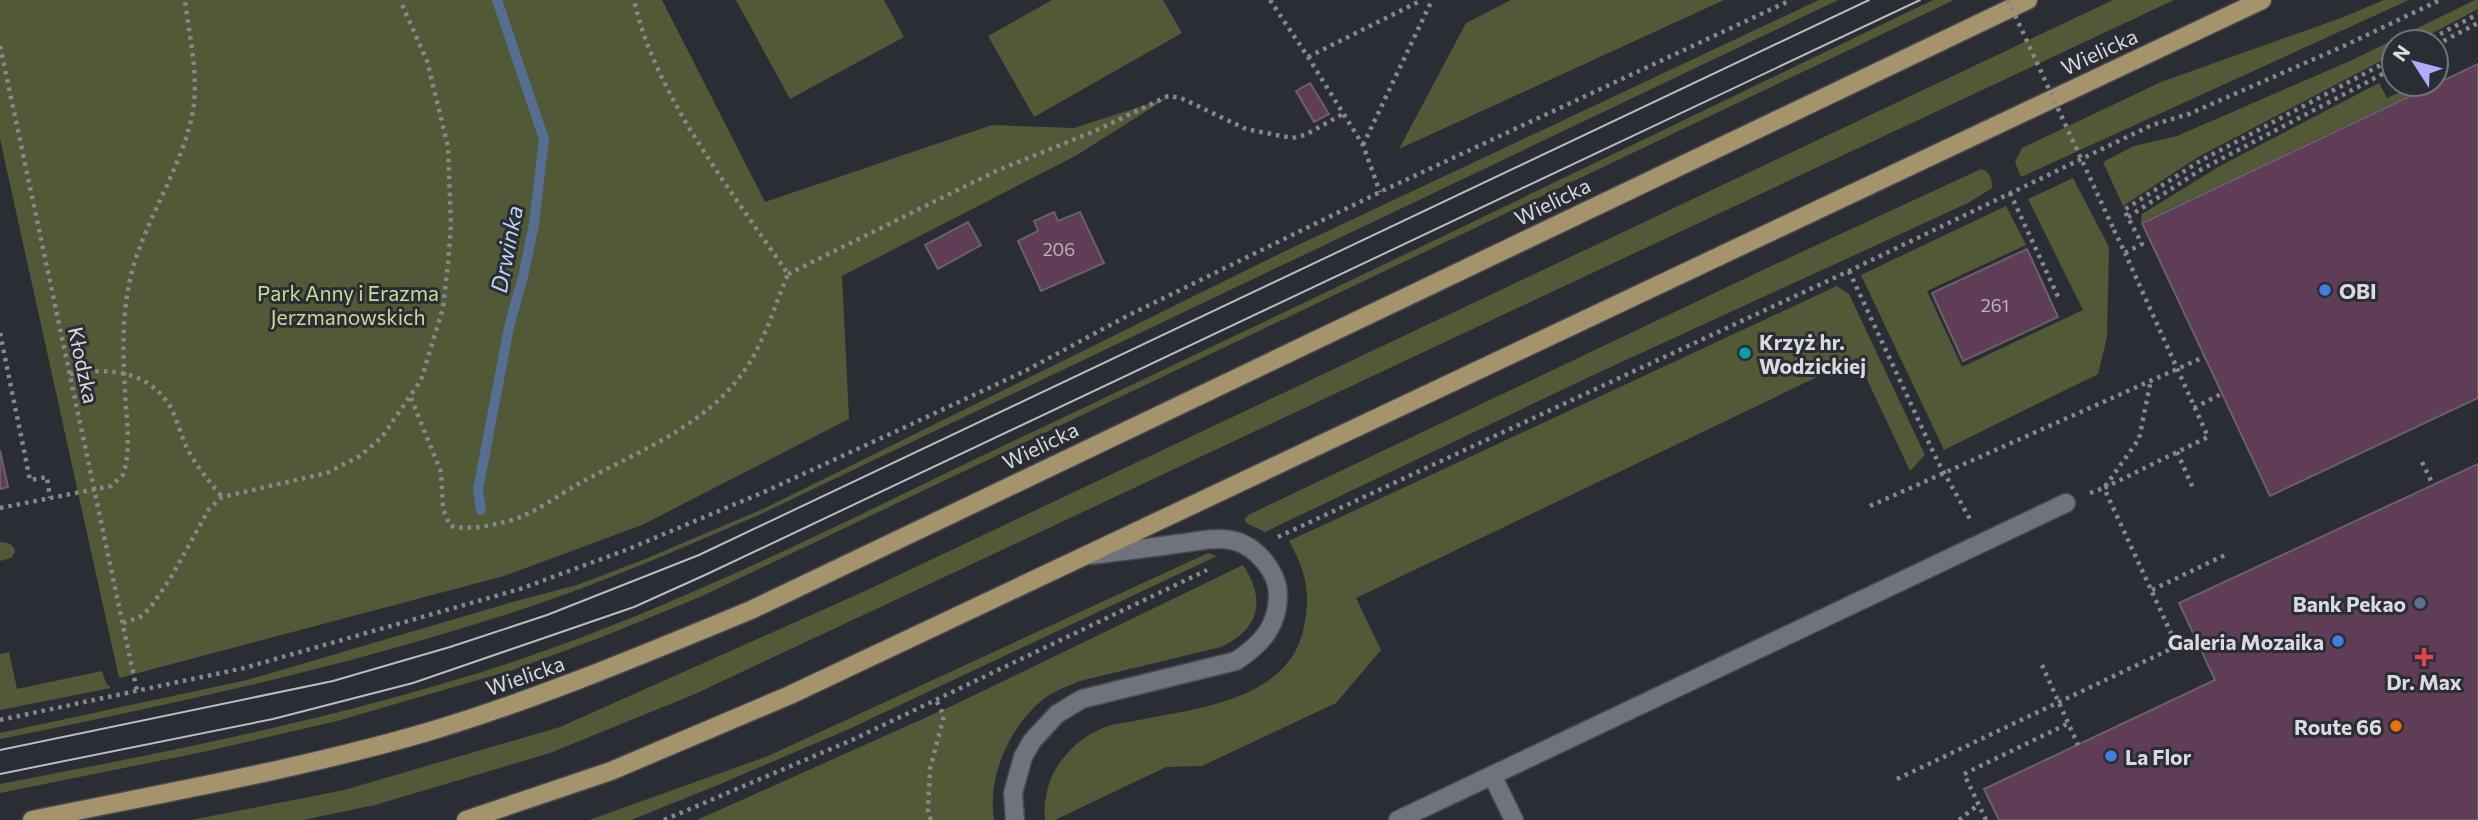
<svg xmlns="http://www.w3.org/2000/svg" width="2478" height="820" font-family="Commissioner,sans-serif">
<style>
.green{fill:#515937}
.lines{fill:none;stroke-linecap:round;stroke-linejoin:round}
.stream{stroke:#556e91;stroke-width:10}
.building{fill:#603d57;stroke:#686166;stroke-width:2}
.lane-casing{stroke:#46484f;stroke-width:21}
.primary-casing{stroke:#46484f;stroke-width:21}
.path{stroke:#86888e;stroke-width:4.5;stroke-dasharray:3.5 5;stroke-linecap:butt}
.lane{stroke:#70737b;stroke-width:18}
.primary{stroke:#a5936b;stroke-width:18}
.tram{stroke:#babcc1;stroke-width:2}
.path-bridge{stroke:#86888e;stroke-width:4.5;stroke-dasharray:3.5 5;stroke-linecap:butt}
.shop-dot{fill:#3f7fe0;stroke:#2b2d34;stroke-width:2.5}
.culture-dot{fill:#0f9aa8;stroke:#2b2d34;stroke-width:2.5}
.service-dot{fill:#5c6f8a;stroke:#2b2d34;stroke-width:2.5}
.health-dot{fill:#e0444e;stroke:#2b2d34;stroke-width:2.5}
.food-dot{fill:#e8710a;stroke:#2b2d34;stroke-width:2.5}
.labels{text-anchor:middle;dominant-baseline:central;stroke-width:6;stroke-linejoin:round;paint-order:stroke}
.number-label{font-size:18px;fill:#bbb4be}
.street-label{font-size:21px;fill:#d9dbe0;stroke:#2b2d34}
.poi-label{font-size:21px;font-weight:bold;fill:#d9dbe0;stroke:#2b2d34;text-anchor:start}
.park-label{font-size:21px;fill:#cadc96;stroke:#2b2d34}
.water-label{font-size:23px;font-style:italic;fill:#bbd4f7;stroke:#2b2d34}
</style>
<rect width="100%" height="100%" fill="#2b2d34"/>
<!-- green -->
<g class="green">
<polygon points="0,0 662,0 765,202 992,125 1074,128 1167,98 1077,155 842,276 849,419 642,525 504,576 119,678 0,139"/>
<polygon points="736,0 884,0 904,37 790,99"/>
<polygon points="1052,0 1163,0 1182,33 1034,117 988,36"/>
<polygon points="1511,0 1724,0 1399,149 1466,23"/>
<path d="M1819 0H1838L761 514C682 548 602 583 520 610 350 666 175 704 0 739V733L247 680 516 601 577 585 645 559 763 509 1279 254Z"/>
<path d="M1933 0H1954L700 597 602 637 513 670 337 721 208 751 0 793V784C173 751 345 717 512 662 693 602 868 509 1041 428 1339 287 1636 143 1933 0Z"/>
<polygon points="2113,0 2174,0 695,694 550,753 375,805 303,820 191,820 344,790 560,727 865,591"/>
<polygon points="2384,0 2409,0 2021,177 2015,162 2022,148 2161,82 2341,18"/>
<polygon points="2475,0 2478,0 2478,9 2416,42 2394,42 2394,54 2198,157 2123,206 2103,162 2134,146 2177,136 2352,60"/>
<polygon points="2379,83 2387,98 2419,84 2424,84 2425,88 2141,222 2142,214 2220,166"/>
<path d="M1981 169C1991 172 1992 179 1992 188L1968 203 1589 377 1265 532 1246 523 1245 519 1248 515 1767 268Z"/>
<polygon points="2073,178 2109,247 2107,337 2098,374 1944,450 1861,275 2006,206 2026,245 1927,291 1962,367 2083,310 2028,199"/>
<path d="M1837 286 1849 294 1925 455 1910 471 1857 358 1356 598 1381 650 1336 703 1202 766 1166 767 1055 820H1045C1043 806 1047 786 1053 774 1064 753 1081 737 1103 728 1112 724 1124 723 1134 721 1194 708 1289 702 1304 627 1311 592 1306 572 1289 541Z"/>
<path d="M0 542C8 543 13 543 15 552L11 558 0 561Z"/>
<polygon points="1208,553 1217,556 849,729 718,785 631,820 589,820 768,756"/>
<path d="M1243 565C1266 600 1260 629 1221 647L1080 681C1068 686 1056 690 1045 698 1010 725 987 776 994 820H697L956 704Z"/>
<polygon points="9,652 17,689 102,671 106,683 111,688 0,710 0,654"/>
</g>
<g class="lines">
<!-- stream -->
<polyline class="stream" points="481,510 478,490 509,327 524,273 534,224 544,139 497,0"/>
</g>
<!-- building -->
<g class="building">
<polygon points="2478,64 2478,398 2270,496 2142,223"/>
<polygon points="1310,83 1329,114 1314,122 1296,91"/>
<polygon points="1054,212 1058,221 1080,212 1104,263 1041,291 1018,241 1038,231 1034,221"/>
<polygon points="968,222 981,245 938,269 925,245"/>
<polygon points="2027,249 2058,317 1963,361 1932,293"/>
<polygon points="0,450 8,487 0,489"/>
<polygon points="2478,464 2478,820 1999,820 1984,789 2215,680 2179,603"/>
</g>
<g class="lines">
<defs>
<g id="lane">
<polyline points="1492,775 1514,820"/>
<path d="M1015 820 1013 793 1023 757 1032 741 1057 714 1082 699 1236 661C1260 645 1277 628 1278 597 1279 573 1257 547 1235 541 1216 536 1194 542 1176 544 1147 548 1118 552 1090 555"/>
<polyline points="1398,820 2066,503"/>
</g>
<g id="primary">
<path d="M32 820C163 793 296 770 424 733 536 700 644 654 751 610L2028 0"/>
<polyline points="466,820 611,771 790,695 2262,0"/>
</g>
</defs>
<!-- lane casing -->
<use href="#lane" class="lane-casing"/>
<!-- primary casing -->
<use href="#primary" class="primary-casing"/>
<!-- path -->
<g class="path">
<polyline points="1270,0 1308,57 1363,145 1380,192"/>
<polyline points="2425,42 2478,14"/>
<polyline points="2436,45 2478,23"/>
<polyline points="0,46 137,691"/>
<polyline points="1308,57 1422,0"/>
<polyline points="1363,145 1432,0"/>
<polyline points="2010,193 2060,301"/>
<polyline points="2128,217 2202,169 2394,68"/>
<polyline points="2114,230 2125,253 2142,244 2124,210 2200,161 2394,58"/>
<polyline points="1849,271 1937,460 1970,519"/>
<polyline points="788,274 996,171 1095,131 1168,96 1181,98 1246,129 1292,138 1305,135 1343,114"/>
<polyline points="0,333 30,480 47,477 50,498"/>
<path d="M70 374C107 368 144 369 168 403 177 417 180 434 187 448 196 466 209 481 222 497"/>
<path d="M411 398 441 472 443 509 450 526C472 530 490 526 512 520 533 514 559 495 578 484 631 455 694 431 734 384 762 352 772 312 788 274 733 193 655 96 634 0"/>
<polyline points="2194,408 2221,394"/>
<polyline points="2177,452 2193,488"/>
<polyline points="2422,462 2433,485"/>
<polyline points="2090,493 2104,488 2139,439 2151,380"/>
<polyline points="1870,506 2204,357"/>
<path d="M0 508 111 486 123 475C132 449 126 418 125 391 123 359 122 323 128 290 138 228 181 174 193 111 199 75 189 36 185 0"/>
<polyline points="1278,537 1849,271 2152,125 2189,114 2346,45 2440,0"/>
<polyline points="2152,590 2225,555"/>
<polyline points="123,623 140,617 150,608 170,579 209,509 222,497 327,473 360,456 382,437 421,380 443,308 448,263 451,225 448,147 427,61 400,0"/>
<polyline points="2042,665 2078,745"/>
<polyline points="0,720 244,668 520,589 626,550 764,492 901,429 1025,371 1127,316 1380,192 1791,0"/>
<polyline points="1897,779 2177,646 2104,488 2208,437 2125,253"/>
<polyline points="664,820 852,740 1207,570"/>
<polyline points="931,820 928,812 930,769 944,716 936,700"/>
<polyline points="1959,820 1978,805"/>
<polyline points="1986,820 1964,774 2069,723"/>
</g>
<!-- lane -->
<use href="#lane" class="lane"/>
<!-- primary -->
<use href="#primary" class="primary"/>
<!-- tram -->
<g class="tram">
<polyline points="0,750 333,681 450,647 547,615 699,555 1869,0"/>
<polyline points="0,774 273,719 413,683 634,607 705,575 1920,0"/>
</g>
<!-- path-bridge -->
<polyline class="path-bridge" points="2008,0 2114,230"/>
</g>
<!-- markers -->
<g class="shop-dot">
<circle cx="2325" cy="290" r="7"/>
<circle cx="2338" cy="641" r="7"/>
<circle cx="2111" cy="756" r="7"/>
</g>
<circle class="culture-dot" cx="1745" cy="353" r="7"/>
<circle class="service-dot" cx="2420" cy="603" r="7"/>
<path class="health-dot" d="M2420.5 646.5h7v7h7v7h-7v7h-7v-7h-7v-7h7z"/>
<circle class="food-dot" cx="2396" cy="726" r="7"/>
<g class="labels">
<!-- number labels -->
<g class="number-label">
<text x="1059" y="249">206</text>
<text x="1995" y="305">261</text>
</g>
<!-- street labels -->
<g class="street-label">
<text transform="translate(2099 51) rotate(-25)">Wielicka</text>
<text transform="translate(1552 201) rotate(-26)">Wielicka</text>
<text transform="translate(84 365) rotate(78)">Kłodzka</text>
<text transform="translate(1040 445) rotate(-26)">Wielicka</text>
<text transform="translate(525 675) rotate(-19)">Wielicka</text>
</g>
<!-- poi labels -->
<g class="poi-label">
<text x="2339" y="290">OBI</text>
<text x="1759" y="341">Krzyż hr.<tspan x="1759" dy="24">Wodzickiej</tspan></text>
<text x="2406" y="603" text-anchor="end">Bank Pekao</text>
<text x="2324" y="641" text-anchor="end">Galeria Mozaika</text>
<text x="2424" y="681" text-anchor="middle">Dr. Max</text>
<text x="2382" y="726" text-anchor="end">Route 66</text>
<text x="2125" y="756">La Flor</text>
</g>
<!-- park labels -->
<g class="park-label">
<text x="348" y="292">Park Anny i Erazma<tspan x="348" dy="24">Jerzmanowskich</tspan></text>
</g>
<!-- water labels -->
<g class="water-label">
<text transform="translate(506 249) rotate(-79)">Drwinka</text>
</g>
</g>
<!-- north arrow -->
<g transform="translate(2415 63) rotate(306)"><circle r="33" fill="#2b2d34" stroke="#717379" stroke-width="2"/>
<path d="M0-5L12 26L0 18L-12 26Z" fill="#b1adfa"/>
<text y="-10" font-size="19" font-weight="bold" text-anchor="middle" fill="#d9dbe0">N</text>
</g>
</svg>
